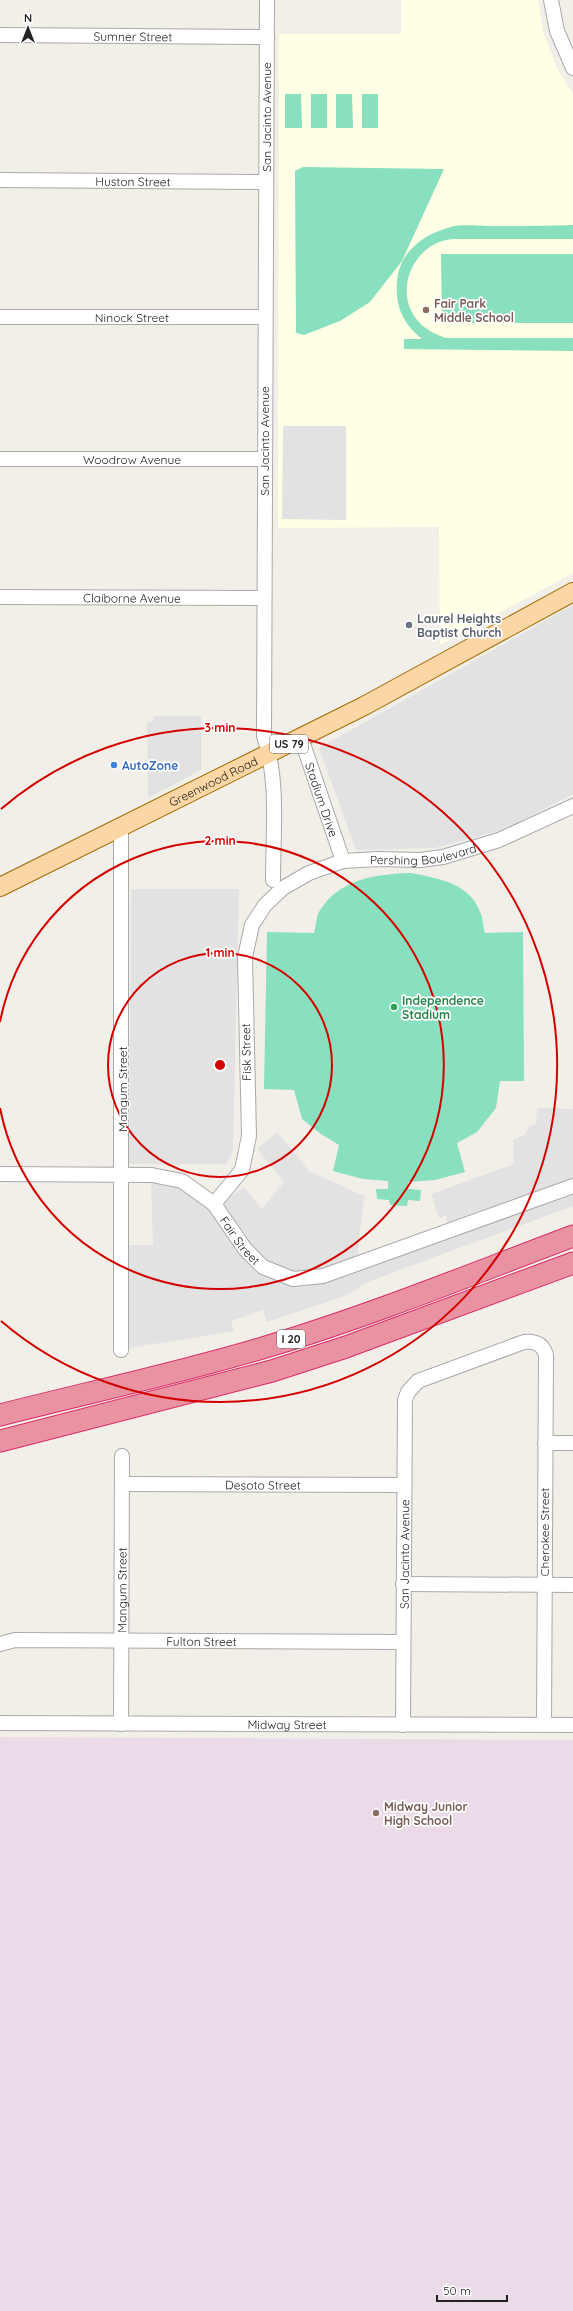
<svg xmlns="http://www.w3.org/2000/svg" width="573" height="2311" font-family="Quicksand,sans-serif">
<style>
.industrial{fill:#ebdbe8}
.education{fill:#ffffe5}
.pitch{fill:#88e0be}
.parking{fill:#e2e2e2}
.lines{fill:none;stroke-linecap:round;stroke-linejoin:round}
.minor-casing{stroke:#a9a9a9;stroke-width:16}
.major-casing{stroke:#a06b00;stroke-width:20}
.highway-casing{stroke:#dc2a67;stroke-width:23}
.minor{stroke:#fff;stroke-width:14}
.major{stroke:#fcd6a4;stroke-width:18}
.highway{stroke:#e892a2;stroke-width:21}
.ring{fill:none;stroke:#d40000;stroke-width:2}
.education-dot{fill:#8d6e63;stroke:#fff;stroke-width:1.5}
.worship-dot{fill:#6b7280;stroke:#fff;stroke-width:1.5}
.shop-dot{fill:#3f7fe0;stroke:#fff;stroke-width:1.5}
.leisure-dot{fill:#2e9e5b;stroke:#fff;stroke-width:1.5}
.labels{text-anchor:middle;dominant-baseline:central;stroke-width:3.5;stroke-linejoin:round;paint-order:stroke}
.shield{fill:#fff;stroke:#646464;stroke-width:1}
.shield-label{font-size:11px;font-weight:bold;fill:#222}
.street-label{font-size:12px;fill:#222;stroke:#fff}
.education-label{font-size:12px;font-weight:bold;fill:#785e54;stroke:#fff;text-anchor:start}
.worship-label{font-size:12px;font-weight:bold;fill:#5b616d;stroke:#fff;text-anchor:start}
.shop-label{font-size:12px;font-weight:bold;fill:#366cbe;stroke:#fff;text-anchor:start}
.leisure-label{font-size:12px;font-weight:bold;fill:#27864d;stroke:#fff;text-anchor:start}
.centre{fill:#d40000;stroke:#fff;stroke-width:2}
.ring-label{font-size:12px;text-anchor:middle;font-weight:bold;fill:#d40000;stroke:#fff;stroke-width:3.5;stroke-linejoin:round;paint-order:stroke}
</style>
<rect width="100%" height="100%" fill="#f2efe9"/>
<!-- industrial -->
<polygon class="industrial" points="0,1737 573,1740 573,2311 0,2311"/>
<!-- education -->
<polygon class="education" points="401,0 538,0 543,32 557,68 573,94 573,573 440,645 439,527 278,528 279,34 401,34"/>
<!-- pitch -->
<g class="pitch">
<polygon points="285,94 301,94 302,128 285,128"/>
<rect x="311" y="94" width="16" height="34"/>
<polygon points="336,94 352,94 353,128 336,128"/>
<rect x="362" y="94" width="16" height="34"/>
<polygon points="303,167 444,169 402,261 370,302 340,321 304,335 296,333 295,171"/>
<path d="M573 225V239H454C416 240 391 290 418 321 426 330 435 334 446 338H573V351L404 349V339H422C404 325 395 307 397 283 398 253 423 234 451 227 462 224 476 226 488 226 516 226 545 226 573 225Z"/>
<polygon points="441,254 573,254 573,323 442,323"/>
<path d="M411 873C437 878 470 883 480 912 483 918 483 926 485 933L523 932 524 1081H500L496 1108 477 1132 457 1143 465 1172 435 1180 408 1182V1189L421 1190 420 1201 408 1200 407 1206 390 1205 389 1200 377 1199 376 1189H388V1181L363 1179 333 1171 339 1145 321 1134 302 1119 294 1090 264 1089 267 932 314 933C316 926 316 918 319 912 338 879 376 874 411 873Z"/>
</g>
<!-- parking -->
<g class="parking">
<polygon points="283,426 346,426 346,520 282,519"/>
<polygon points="573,605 573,794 503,830 435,848 356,850 319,748"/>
<polygon points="153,716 201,716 201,770 148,798 147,722 153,722"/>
<polygon points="131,889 239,889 233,1151 226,1164 129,1164"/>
<polygon points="537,1108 573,1109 573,1206 370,1281 345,1296 267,1322 263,1310 231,1321 234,1331 129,1348 129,1245 153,1245 151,1182 185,1189 211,1212 244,1187 262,1209 284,1182 257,1149 277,1132 309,1171 364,1196 357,1258 448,1226 446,1216 439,1218 431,1194 514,1164 513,1140 526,1134 529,1126 536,1124"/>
</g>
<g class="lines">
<defs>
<g id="minor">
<path d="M267 0 264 736C279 781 273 833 273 880"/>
<polyline points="551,0 557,31 573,68"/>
<path id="s1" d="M0 35 267 37"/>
<path id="s2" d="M0 180 265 182"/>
<path id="s3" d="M0 317H265"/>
<path id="s4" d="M0 459H264"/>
<path id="s5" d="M0 597 264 598"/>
<path id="s6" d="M301 738 343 861"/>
<polyline points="121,827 121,1350"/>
<path id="s7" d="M0 1174 152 1175 182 1181 214 1204 245 1249 263 1267 293 1279 323 1276 573 1186"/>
<path id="s8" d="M214 1204 242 1170 249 1136 245 957 252 925 265 905 283 888 309 873 343 861 378 859 420 860 443 857 499 840 573 806"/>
<polyline points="545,1443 573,1443"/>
<path id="s9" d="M122 1484 403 1485"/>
<polyline points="403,1584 573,1585"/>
<path id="s10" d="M0 1644 15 1640 403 1642"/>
<path id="s11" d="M0 1723 573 1725"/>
<path id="s12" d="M121 1724 122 1456"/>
<path id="s13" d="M403 1725 405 1400 408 1392 418 1381 524 1342C535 1341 543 1344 546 1355L544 1725"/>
</g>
<g id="major">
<path id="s14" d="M0 887 364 706 573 592"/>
</g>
<g id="highway">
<path d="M0 1415C90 1392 180 1373 269 1346 372 1315 472 1274 573 1236"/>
<polyline points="0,1441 272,1371 346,1347 573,1263"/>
</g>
</defs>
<!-- minor casing -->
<use href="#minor" class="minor-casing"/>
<!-- major casing -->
<use href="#major" class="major-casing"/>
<!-- highway casing -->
<use href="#highway" class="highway-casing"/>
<!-- minor -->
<use href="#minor" class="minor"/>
<!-- major -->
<use href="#major" class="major"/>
<!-- highway -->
<use href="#highway" class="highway"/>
</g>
<!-- distance rings -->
<g class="ring">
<circle cx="220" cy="1065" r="112"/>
<path d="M0 1022A224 224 0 1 1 0 1108"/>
<path d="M1 809A337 337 0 1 1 1 1321"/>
</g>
<!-- markers -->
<g class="education-dot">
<circle cx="426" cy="310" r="4"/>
<circle cx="376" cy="1813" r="4"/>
</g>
<circle class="worship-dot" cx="409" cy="625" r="4"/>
<circle class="shop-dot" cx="114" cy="765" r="4"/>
<circle class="leisure-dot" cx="394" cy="1007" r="4"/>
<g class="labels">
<!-- shield labels -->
<g class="shield">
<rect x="270" y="735" width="38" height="18" rx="3"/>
<rect x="277" y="1330" width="28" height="18" rx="3"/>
</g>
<g class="shield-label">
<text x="289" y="744">US 79</text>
<text x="291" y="1339">I 20</text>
</g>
<!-- street labels -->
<g class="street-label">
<text stroke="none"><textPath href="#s1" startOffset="133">Sumner Street</textPath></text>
<text transform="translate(266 117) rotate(-90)">San Jacinto Avenue</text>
<text stroke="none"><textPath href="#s2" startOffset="133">Huston Street</textPath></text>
<text stroke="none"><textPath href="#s3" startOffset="132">Ninock Street</textPath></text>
<text transform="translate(264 441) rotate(-90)">San Jacinto Avenue</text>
<text stroke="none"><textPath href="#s4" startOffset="132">Woodrow Avenue</textPath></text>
<text stroke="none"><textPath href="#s5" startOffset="132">Claiborne Avenue</textPath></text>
<text stroke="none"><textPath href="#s14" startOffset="238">Greenwood Road</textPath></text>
<text stroke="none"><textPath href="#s6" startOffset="65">Stadium Drive</textPath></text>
<text stroke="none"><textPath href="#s8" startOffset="486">Pershing Boulevard</textPath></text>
<text transform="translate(246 1052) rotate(-91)">Fisk Street</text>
<text transform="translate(122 1089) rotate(-90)">Mangum Street</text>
<text stroke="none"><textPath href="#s7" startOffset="267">Fair Street</textPath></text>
<text stroke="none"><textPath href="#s9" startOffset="141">Desoto Street</textPath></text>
<text transform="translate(544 1532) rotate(-90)">Cherokee Street</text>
<text stroke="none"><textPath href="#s13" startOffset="171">San Jacinto Avenue</textPath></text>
<text stroke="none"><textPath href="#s12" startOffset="134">Mangum Street</textPath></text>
<text stroke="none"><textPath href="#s10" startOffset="202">Fulton Street</textPath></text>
<text stroke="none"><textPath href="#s11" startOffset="287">Midway Street</textPath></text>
</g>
<!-- education labels -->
<g class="education-label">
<text x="434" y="303">Fair Park<tspan x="434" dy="14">Middle School</tspan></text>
<text x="384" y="1806">Midway Junior<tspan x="384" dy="14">High School</tspan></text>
</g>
<!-- worship labels -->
<g class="worship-label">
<text x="417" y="618">Laurel Heights<tspan x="417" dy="14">Baptist Church</tspan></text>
</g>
<!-- shop labels -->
<g class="shop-label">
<text x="122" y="765">AutoZone</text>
</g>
<!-- leisure labels -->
<g class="leisure-label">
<text x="402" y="1000">Independence<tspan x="402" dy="14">Stadium</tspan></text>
</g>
</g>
<circle cx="220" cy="1065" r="6" class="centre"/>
<g class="ring-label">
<text x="220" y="732">3 min</text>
<text x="220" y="845">2 min</text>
<text x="220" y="957">1 min</text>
</g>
<!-- north arrow -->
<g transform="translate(28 28)" stroke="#ffffff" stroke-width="3" paint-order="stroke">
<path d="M0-3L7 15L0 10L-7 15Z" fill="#222222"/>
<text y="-6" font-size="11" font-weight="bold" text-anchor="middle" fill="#222222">N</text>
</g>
<!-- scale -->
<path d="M437 2295v6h70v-6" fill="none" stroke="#222222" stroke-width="2"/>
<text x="443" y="2295" font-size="12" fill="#222222" stroke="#ffffff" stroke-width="3" paint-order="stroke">50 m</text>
</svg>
